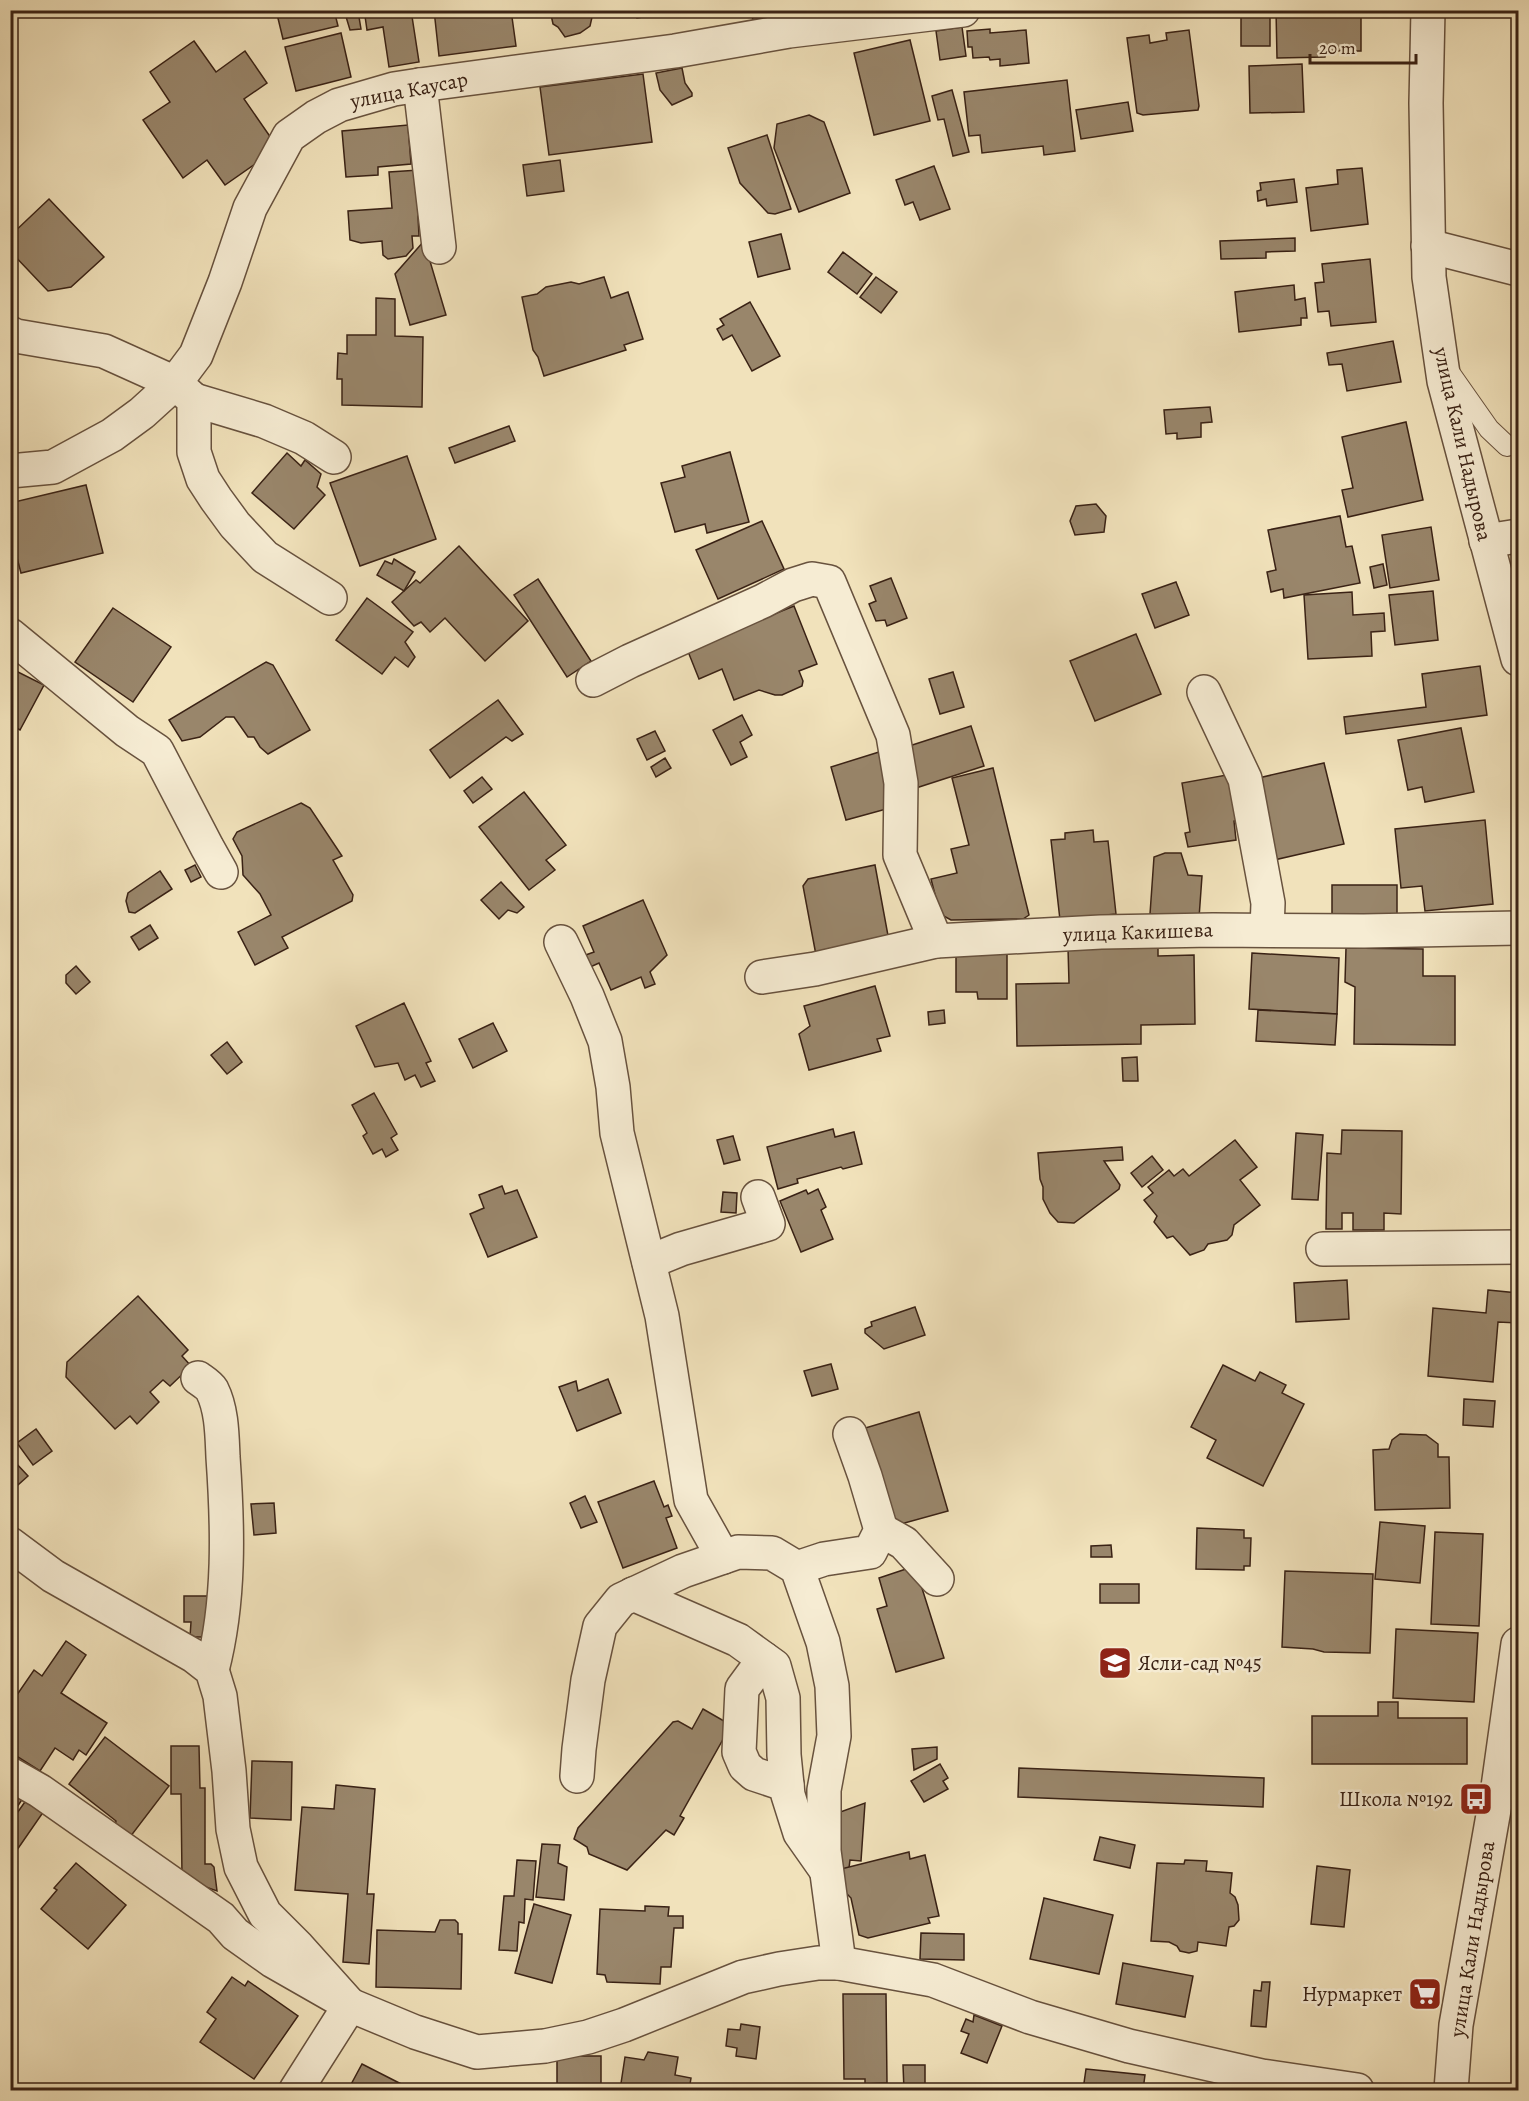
<svg xmlns="http://www.w3.org/2000/svg" width="1529" height="2101" font-family="Alegreya,serif">
<style>
.building{fill:#99866b;stroke:#3a2215;stroke-width:1.5}
.lines{fill:none;stroke-linecap:round;stroke-linejoin:round}
.service-casing{stroke:#68523e;stroke-width:22}
.minor-casing{stroke:#68523e;stroke-width:36}
.tertiary-casing{stroke:#68523e;stroke-width:36}
.service{stroke:#f6ecd3;stroke-width:20}
.minor{stroke:#f6ecd3;stroke-width:33}
.tertiary{stroke:#f6ecd3;stroke-width:33}
.labels{text-anchor:middle;dominant-baseline:central;stroke-width:5;stroke-linejoin:round;paint-order:stroke}
.street-label{font-size:21px;fill:#3a2215;stroke:#f6ecd3}
.poi-label{font-size:21px;fill:#3a2215;stroke:#f6ecd3;text-anchor:end}
</style>
<rect width="100%" height="100%" fill="#f1e2bb"/>
<filter id="stains"><feTurbulence type="fractalNoise" baseFrequency=".00333" numOctaves="4"/><feColorMatrix values="0 0 0 0 .2 0 0 0 0 .09 0 0 0 0 .02 0 0 0 .5 -.17"/></filter>
<radialGradient id="worn" r=".72"><stop offset=".6" stop-color="#630" stop-opacity="0"/><stop offset="1" stop-color="#630" stop-opacity=".3"/></radialGradient>
<!-- building -->
<g class="building">
<polygon points="276,10 334,10 338,26 283,39"/>
<polygon points="344,10 411,10 419,62 389,67 383,27 367,30 365,16 359,17 361,29 350,30"/>
<polygon points="434,10 511,10 516,46 439,56"/>
<polygon points="550,10 593,10 593,13 590,26 580,33 565,37 558,27 553,24"/>
<polygon points="636,10 670,10 671,13 637,18"/>
<polygon points="751,10 775,10 776,17 753,21"/>
<rect x="1241" y="10" width="29" height="36"/>
<polygon points="1276,10 1361,10 1361,51 1326,51 1325,57 1277,58"/>
<polygon points="962,27 966,56 940,60 936,31"/>
<polygon points="990,29 990,33 1026,30 1029,63 1000,66 1000,59 990,60 989,57 973,58 972,47 968,47 967,31"/>
<polygon points="1189,30 1199,106 1198,110 1143,115 1137,113 1127,38 1149,35 1150,43 1167,40 1166,33"/>
<polygon points="341,33 351,77 296,91 285,47"/>
<polygon points="910,40 930,121 874,135 854,53"/>
<polygon points="194,41 216,72 245,51 267,83 244,99 278,148 225,185 207,160 183,178 143,120 170,102 150,72"/>
<polygon points="1302,64 1304,112 1250,113 1249,66"/>
<polygon points="682,68 685,83 692,93 692,96 672,105 660,90 656,73"/>
<polygon points="643,74 652,142 549,155 540,87"/>
<polygon points="1067,80 1075,151 1044,155 1043,146 982,153 980,135 969,136 964,92"/>
<polygon points="952,90 969,152 953,156 944,119 938,120 932,96"/>
<polygon points="1128,102 1133,131 1081,139 1076,110"/>
<polygon points="809,115 824,122 850,193 799,212 774,148 777,124"/>
<polygon points="408,125 411,164 378,167 378,175 346,177 342,131"/>
<polygon points="767,135 791,209 775,214 768,213 740,183 728,148"/>
<polygon points="560,160 564,191 527,196 523,165"/>
<polygon points="934,166 950,209 920,220 913,202 905,205 896,180"/>
<polygon points="1362,168 1368,224 1311,231 1306,188 1338,184 1337,170"/>
<polygon points="419,170 422,215 418,216 419,236 412,236 413,248 406,256 388,259 383,255 382,241 361,243 350,240 348,211 392,208 389,172"/>
<polygon points="1294,179 1297,202 1267,206 1266,199 1258,201 1257,191 1261,190 1260,183"/>
<polygon points="49,199 104,257 71,287 48,291 10,251 10,236"/>
<polygon points="781,234 790,269 758,277 749,242"/>
<polygon points="1295,238 1295,251 1266,252 1266,258 1221,259 1220,241"/>
<polygon points="424,241 446,315 410,325 395,274"/>
<polygon points="843,252 872,274 857,294 828,272"/>
<polygon points="1370,259 1376,322 1331,326 1329,311 1318,312 1315,283 1324,282 1322,264"/>
<polygon points="604,277 611,298 628,292 643,339 624,345 626,350 544,376 538,357 533,350 522,297 537,294 546,287 571,282 579,284"/>
<polygon points="876,277 897,292 881,313 860,297"/>
<polygon points="1294,285 1295,300 1305,298 1307,318 1301,318 1301,325 1239,332 1235,292"/>
<polygon points="376,298 395,299 395,336 423,337 422,407 342,405 342,379 337,379 338,353 347,354 347,335 376,335"/>
<polygon points="750,302 780,356 752,371 732,335 723,340 717,329 724,325 720,319"/>
<polygon points="1393,341 1401,382 1347,391 1342,364 1329,365 1327,353"/>
<polygon points="1210,407 1212,422 1201,423 1201,437 1177,439 1177,433 1166,434 1164,410"/>
<polygon points="1406,422 1423,500 1348,517 1342,490 1353,488 1342,437"/>
<polygon points="509,426 515,441 455,463 449,448"/>
<polygon points="730,452 749,522 707,533 705,524 675,532 661,483 685,477 682,466"/>
<polygon points="287,453 301,466 305,460 321,474 317,487 325,495 294,529 252,493"/>
<polygon points="407,456 436,539 360,566 330,483"/>
<polygon points="86,485 103,553 21,573 10,531 10,503"/>
<polygon points="1096,504 1106,516 1104,532 1075,535 1070,521 1076,506"/>
<polygon points="1340,516 1346,547 1352,546 1360,583 1284,598 1283,589 1271,592 1267,572 1276,570 1268,530"/>
<polygon points="762,521 784,569 718,599 696,550"/>
<polygon points="1431,527 1439,580 1390,588 1382,535"/>
<polygon points="459,546 528,621 485,661 445,618 430,632 421,622 414,626 392,602 416,580 420,583"/>
<polygon points="394,559 415,572 404,591 377,575 385,561 392,564"/>
<polygon points="1383,564 1387,585 1374,588 1370,567"/>
<polygon points="891,578 907,618 887,626 885,620 876,621 869,604 876,601 870,586"/>
<polygon points="538,579 591,661 567,677 514,595"/>
<polygon points="1176,582 1189,615 1155,628 1142,594"/>
<polygon points="1433,591 1438,640 1395,645 1389,595"/>
<polygon points="1352,592 1353,615 1384,613 1385,631 1371,632 1372,656 1308,659 1304,595"/>
<polygon points="367,598 413,632 405,642 415,657 408,667 395,657 382,674 336,640"/>
<polygon points="794,606 817,664 799,671 803,681 802,686 782,695 775,695 759,690 734,700 722,669 699,679 687,649"/>
<polygon points="113,608 171,647 133,702 75,662"/>
<polygon points="1136,634 1161,694 1095,721 1070,661"/>
<polygon points="266,662 273,665 310,730 268,754 260,747 254,737 248,737 234,717 226,717 200,737 182,741 169,720"/>
<polygon points="1480,666 1487,715 1346,734 1344,717 1426,707 1422,674"/>
<polygon points="10,668 44,685 20,730 10,724"/>
<polygon points="953,672 964,707 940,714 929,679"/>
<polygon points="498,700 523,734 512,741 506,737 450,778 430,750"/>
<polygon points="742,715 752,735 740,742 747,757 731,765 713,730"/>
<polygon points="971,726 984,766 916,788 903,748"/>
<polygon points="1461,728 1474,792 1425,802 1422,787 1408,790 1398,740"/>
<polygon points="655,731 665,751 647,760 637,739"/>
<polygon points="879,752 890,808 846,820 831,767"/>
<polygon points="665,758 671,768 656,777 651,767"/>
<polygon points="1324,763 1344,844 1274,860 1254,779"/>
<polygon points="993,768 1029,915 1023,919 951,920 940,914 931,879 957,873 951,849 969,845 952,778"/>
<polygon points="1232,774 1240,820 1234,821 1236,840 1188,847 1185,833 1190,832 1182,783"/>
<polygon points="482,777 492,789 473,803 464,791"/>
<polygon points="524,792 566,845 546,860 555,870 529,890 479,827"/>
<polygon points="301,803 310,808 342,856 333,860 353,895 352,901 282,937 288,948 255,965 238,932 271,915 260,894 243,875 242,856 233,839 237,832"/>
<polygon points="1485,820 1493,904 1425,911 1422,886 1401,888 1395,829"/>
<polygon points="1518,828 1518,890 1515,890 1512,829"/>
<polygon points="1093,830 1094,842 1108,841 1116,914 1060,920 1051,840 1065,839 1065,833"/>
<polygon points="1165,853 1181,853 1188,875 1202,876 1199,918 1150,914 1154,857"/>
<polygon points="195,865 201,877 191,882 185,870"/>
<polygon points="875,865 889,941 816,955 803,886 808,879"/>
<polygon points="160,871 172,889 135,913 129,912 126,901 128,893"/>
<polygon points="501,882 524,907 517,913 508,910 499,919 481,900"/>
<rect x="1332" y="885" width="65" height="35"/>
<polygon points="643,900 667,955 650,972 655,984 645,988 641,977 611,990 599,963 588,968 583,956 594,952 583,926"/>
<polygon points="150,925 158,938 139,950 131,937"/>
<polygon points="1158,946 1158,956 1194,955 1195,1024 1141,1025 1141,1044 1017,1046 1016,984 1069,983 1068,948"/>
<polygon points="1346,948 1423,949 1423,976 1455,976 1455,1045 1354,1044 1355,987 1345,982"/>
<polygon points="956,951 1007,951 1007,999 978,999 977,992 956,992"/>
<polygon points="1252,953 1339,958 1337,1014 1249,1009"/>
<polygon points="76,966 90,982 76,994 66,983 66,975"/>
<polygon points="875,986 890,1036 877,1039 881,1051 809,1070 799,1034 810,1026 804,1006"/>
<polygon points="404,1003 431,1061 426,1063 435,1081 421,1087 415,1075 405,1080 398,1063 375,1067 356,1026"/>
<polygon points="944,1010 945,1023 929,1025 928,1012"/>
<polygon points="1258,1010 1337,1014 1335,1045 1256,1041"/>
<polygon points="493,1023 507,1051 473,1068 459,1039"/>
<polygon points="227,1042 242,1062 227,1074 211,1055"/>
<polygon points="1137,1057 1138,1081 1123,1081 1122,1058"/>
<polygon points="374,1093 397,1134 391,1138 398,1150 386,1157 382,1149 373,1154 363,1136 367,1133 352,1105"/>
<polygon points="833,1129 835,1137 854,1132 862,1164 843,1169 841,1167 797,1179 798,1183 778,1189 767,1147"/>
<polygon points="1342,1130 1402,1131 1401,1214 1384,1213 1384,1230 1353,1230 1353,1213 1342,1213 1342,1229 1326,1229 1327,1153 1341,1154"/>
<polygon points="1296,1133 1323,1135 1318,1200 1292,1199"/>
<polygon points="733,1136 740,1160 724,1164 717,1140"/>
<polygon points="1235,1140 1257,1167 1240,1180 1260,1205 1234,1225 1232,1235 1227,1240 1208,1244 1204,1250 1190,1255 1173,1236 1167,1238 1154,1222 1157,1216 1144,1200 1153,1193 1148,1187 1169,1170 1174,1176 1183,1169 1189,1176"/>
<polygon points="1122,1147 1123,1160 1104,1161 1120,1185 1119,1189 1074,1223 1058,1222 1050,1213 1043,1199 1043,1187 1040,1179 1038,1153"/>
<polygon points="1152,1156 1163,1170 1142,1187 1131,1173"/>
<polygon points="502,1186 505,1194 517,1190 537,1237 488,1257 470,1214 484,1208 479,1195"/>
<polygon points="818,1189 826,1207 821,1210 833,1239 801,1252 780,1201 806,1190 808,1194"/>
<polygon points="723,1192 737,1193 736,1213 721,1212"/>
<polygon points="1347,1280 1349,1319 1296,1322 1294,1283"/>
<polygon points="1488,1290 1518,1293 1518,1323 1498,1322 1493,1382 1428,1376 1433,1308 1486,1313"/>
<polygon points="138,1296 188,1350 182,1356 191,1366 170,1386 163,1380 150,1392 159,1402 137,1424 130,1416 115,1429 66,1377 67,1362"/>
<polygon points="915,1307 925,1335 884,1349 865,1333 865,1329 872,1326 871,1322"/>
<polygon points="831,1364 838,1389 812,1396 804,1371"/>
<polygon points="1223,1365 1255,1381 1260,1372 1286,1385 1282,1393 1304,1404 1263,1486 1207,1458 1216,1440 1191,1427"/>
<polygon points="608,1379 621,1413 577,1431 559,1387 576,1381 578,1391"/>
<polygon points="1464,1399 1495,1401 1493,1427 1463,1425"/>
<polygon points="919,1412 948,1511 890,1527 862,1429"/>
<polygon points="36,1429 52,1451 33,1465 17,1443"/>
<polygon points="1400,1434 1426,1435 1438,1444 1438,1457 1449,1457 1450,1508 1375,1510 1373,1450 1389,1449 1392,1440"/>
<polygon points="14,1461 28,1476 10,1492 10,1465"/>
<polygon points="654,1481 664,1507 668,1505 672,1516 666,1518 677,1548 623,1568 598,1502"/>
<polygon points="585,1496 597,1522 581,1528 570,1503"/>
<polygon points="274,1503 276,1533 254,1535 251,1504"/>
<polygon points="1380,1522 1425,1526 1420,1583 1375,1579"/>
<polygon points="1197,1528 1244,1530 1244,1538 1251,1538 1250,1566 1244,1566 1244,1570 1196,1569"/>
<polygon points="1435,1532 1483,1534 1479,1626 1431,1624"/>
<polygon points="1111,1545 1112,1557 1091,1557 1091,1546"/>
<polygon points="915,1566 944,1658 896,1672 877,1609 887,1606 879,1578"/>
<polygon points="1285,1571 1373,1574 1370,1653 1324,1652 1313,1649 1282,1647"/>
<rect x="1100" y="1584" width="39" height="19"/>
<polygon points="184,1596 211,1596 206,1637 190,1637 191,1622 184,1622"/>
<polygon points="1396,1629 1478,1633 1474,1702 1393,1698"/>
<polygon points="66,1641 86,1655 61,1693 107,1723 86,1755 79,1750 73,1760 55,1748 40,1771 10,1752 10,1705 34,1670 42,1676"/>
<polygon points="1378,1702 1398,1702 1398,1718 1467,1718 1467,1764 1312,1764 1312,1716 1378,1716"/>
<polygon points="703,1709 731,1725 680,1816 684,1818 674,1835 666,1830 627,1870 589,1854 587,1847 574,1839 578,1828 673,1722 678,1721 692,1729"/>
<polygon points="105,1737 169,1786 127,1841 114,1831 116,1821 69,1784"/>
<polygon points="171,1746 199,1746 200,1788 205,1788 205,1864 211,1864 214,1867 217,1891 183,1879 182,1876 181,1794 171,1794"/>
<polygon points="937,1747 937,1759 914,1770 912,1749"/>
<polygon points="252,1761 292,1762 291,1820 250,1818"/>
<polygon points="940,1764 948,1778 943,1781 948,1789 924,1802 911,1781"/>
<polygon points="1019,1768 1264,1778 1263,1807 1018,1797"/>
<polygon points="336,1785 375,1789 367,1894 374,1894 369,1964 343,1962 348,1894 295,1890 302,1807 334,1809"/>
<polygon points="10,1790 23,1798 10,1818"/>
<polygon points="27,1799 44,1811 10,1860 10,1823"/>
<polygon points="865,1803 861,1861 850,1860 849,1868 833,1871 832,1815"/>
<polygon points="1100,1837 1135,1845 1130,1868 1094,1860"/>
<polygon points="542,1844 560,1845 558,1863 567,1867 564,1900 536,1897"/>
<polygon points="909,1852 910,1859 925,1855 939,1916 928,1918 930,1923 868,1938 859,1935 851,1898 847,1894 838,1893 833,1871"/>
<polygon points="517,1860 536,1861 533,1900 525,1899 524,1923 519,1922 517,1951 499,1950 504,1896 514,1896"/>
<polygon points="1185,1860 1207,1861 1206,1871 1232,1873 1230,1893 1235,1897 1238,1905 1239,1920 1234,1926 1229,1927 1226,1946 1198,1942 1197,1951 1189,1953 1180,1951 1177,1946 1169,1942 1151,1941 1157,1863 1184,1864"/>
<polygon points="76,1863 126,1905 88,1949 41,1909 57,1890 54,1888"/>
<polygon points="1317,1866 1350,1870 1344,1927 1311,1924"/>
<polygon points="1044,1898 1113,1915 1099,1974 1030,1959"/>
<polygon points="534,1904 571,1915 552,1983 515,1973"/>
<polygon points="645,1906 669,1907 668,1916 683,1916 683,1928 674,1928 671,1967 661,1967 660,1984 607,1982 605,1975 597,1974 600,1909 645,1911"/>
<polygon points="440,1920 455,1920 458,1923 458,1934 462,1934 461,1989 376,1987 377,1930 435,1932"/>
<polygon points="921,1933 964,1934 964,1960 920,1959"/>
<polygon points="1123,1963 1193,1976 1185,2017 1116,2004"/>
<polygon points="232,1977 245,1986 248,1981 298,2016 254,2079 200,2042 216,2019 207,2012"/>
<polygon points="1262,1982 1270,1982 1266,2027 1251,2026 1254,1990 1261,1991"/>
<polygon points="843,1994 886,1994 887,2083 865,2084 865,2079 844,2079"/>
<polygon points="974,2015 1002,2026 987,2063 961,2053 969,2034 961,2031 966,2019 973,2022"/>
<polygon points="741,2024 760,2027 756,2059 736,2056 737,2048 726,2046 728,2029 740,2030"/>
<polygon points="648,2052 678,2057 675,2075 691,2078 689,2090 620,2090 625,2057 644,2060"/>
<rect x="557" y="2056" width="44" height="34"/>
<polygon points="362,2064 413,2090 348,2090"/>
<polygon points="903,2065 925,2065 925,2090 904,2090"/>
<polygon points="1086,2069 1145,2075 1143,2090 1083,2090"/>
</g>
<g class="lines">
<defs>
<polyline id="service" points="1449,372 1489,429 1507,446"/>
<g id="minor">
<polyline points="420,85 439,247"/>
<polyline points="1428,246 1518,269"/>
<polyline points="10,333 16,336 104,351 175,383 194,400 194,452 203,479 216,499 235,525 265,557 330,598"/>
<polyline points="194,400 264,421 304,438 334,457"/>
<polyline points="10,471 53,467 112,435 142,413 175,383 196,355 225,282 250,208 289,136 316,117 339,105 394,89 420,85 675,51 789,31 963,10"/>
<polyline points="1486,541 1518,536"/>
<polyline points="10,635 127,731 157,751 207,847 221,872"/>
<polyline points="593,680 630,661 763,601 793,585 812,579 829,582 893,735 901,783 900,855 936,941"/>
<polyline points="1204,692 1245,779 1268,903 1267,930"/>
<polyline points="561,942 587,996 605,1041 613,1087 617,1133 662,1316 691,1500 723,1557"/>
<polyline points="762,977 815,969 936,941 1101,932 1213,930 1364,931 1518,928"/>
<polyline points="1323,1249 1518,1247"/>
<polyline points="649,1262 681,1249 768,1224 758,1197"/>
<path d="M198 1378C202 1381 209 1385 212 1390 222 1410 222 1435 223 1457 228 1528 230 1601 212 1670"/>
<polyline points="881,1530 904,1543 937,1579"/>
<polyline points="10,1544 53,1576 194,1656 212,1670 220,1696 229,1771 233,1829 241,1867 265,1914 298,1947 350,2005 296,2090"/>
<polyline points="797,1568 824,1559 870,1552 881,1530 865,1476 850,1434"/>
<polyline points="633,1594 738,1640 774,1666 783,1698 784,1755 788,1795 800,1833 826,1870"/>
<polyline points="764,1659 742,1689 739,1752 745,1766 754,1774 787,1785"/>
<polyline points="10,1774 40,1791 221,1918 235,1934 273,1961 350,2005 415,2032 477,2052 545,2046 588,2037 624,2025 743,1977 779,1969 818,1963 839,1963 933,1980 1030,2017 1129,2046 1262,2076 1357,2090"/>
<polyline points="577,1776 579,1749 588,1680 600,1626 621,1600 683,1571 738,1552 772,1553 797,1568 823,1642 832,1686 834,1736 824,1790 824,1851 839,1963"/>
</g>
<g id="tertiary">
<polyline points="1428,10 1426,103 1429,277 1444,381 1518,659"/>
<polyline points="1451,2090 1456,2025 1498,1787 1518,1644"/>
</g>
</defs>
<!-- service casing -->
<use href="#service" class="service-casing"/>
<!-- minor casing -->
<use href="#minor" class="minor-casing"/>
<!-- tertiary casing -->
<use href="#tertiary" class="tertiary-casing"/>
<!-- service -->
<use href="#service" class="service"/>
<!-- minor -->
<use href="#minor" class="minor"/>
<!-- tertiary -->
<use href="#tertiary" class="tertiary"/>
</g>
<!-- icons -->
<defs>
<symbol id="school-square" viewBox="-11 -11 22 22"><rect x="-9" y="-9" width="18" height="18" rx="4" fill="#8f2418" stroke="#f6ecd3"/><path d="M0-5L7-2L0 1L-7-2ZM-4 1L0 2.5L4 1V4Q0 6-4 4Z" fill="#fff"/></symbol>
<symbol id="bus-square" viewBox="-11 -11 22 22"><rect x="-9" y="-9" width="18" height="18" rx="4" fill="#8f2418" stroke="#f6ecd3"/><path d="M-5-6H5V4H4V6H2V4H-2V6H-4V4H-5ZM-3.5-4V0h7V-4ZM-3.5 1.2v1.5H-2V1.2ZM2 1.2v1.5H3.5V1.2Z" fill="#fff"/></symbol>
<symbol id="supermarket-square" viewBox="-11 -11 22 22"><rect x="-9" y="-9" width="18" height="18" rx="4" fill="#8f2418" stroke="#f6ecd3"/><path d="M-6-5.5h2.5l.6 2H6L4.5 2H-2.5L-4.4-4H-6ZM-1.5 3.2a1.3 1.3 0 1 0 .1 0ZM3 3.2a1.3 1.3 0 1 0 .1 0Z" fill="#fff"/></symbol>
</defs>
<g fill-rule="evenodd">
<use href="#school-square" x="1096" y="1644" width="38" height="38"/>
<use href="#bus-square" x="1457" y="1780" width="38" height="38"/>
<use href="#supermarket-square" x="1406" y="1975" width="38" height="38"/>
</g>
<g class="labels">
<!-- street labels -->
<g class="street-label">
<text transform="translate(409 90) rotate(-11)">улица Каусар</text>
<text transform="translate(1463 444) rotate(77)">улица Кали Надырова</text>
<text transform="translate(1138 932) rotate(-2)">улица Какишева</text>
<text transform="translate(1472 1939) rotate(-81)">улица Кали Надырова</text>
</g>
<!-- poi labels -->
<g class="poi-label">
<text x="1138" y="1663" text-anchor="start">Ясли-сад №45</text>
<text x="1453" y="1799">Школа №192</text>
<text x="1402" y="1994">Нурмаркет</text>
</g>
</g>
<!-- margin -->
<rect width="1529" height="2101" fill="none" stroke="#f1e2bb" stroke-width="36"/>
<rect x="12" y="12" width="1505" height="2077" fill="none" stroke="#3a2215" stroke-width="3"/>
<rect x="18" y="18" width="1493" height="2065" fill="none" stroke="#3a2215" stroke-width="1.5"/>
<!-- scale -->
<path d="M1310 54v9h106v-9" fill="none" stroke="#3a2215" stroke-width="3"/>
<text x="1319" y="54" font-size="18" fill="#3a2215" stroke="#f6ecd3" stroke-width="4.5" paint-order="stroke">20 m</text>
<rect width="100%" height="100%" filter="url(#stains)"/>
<rect width="100%" height="100%" fill="url(#worn)"/>
</svg>
